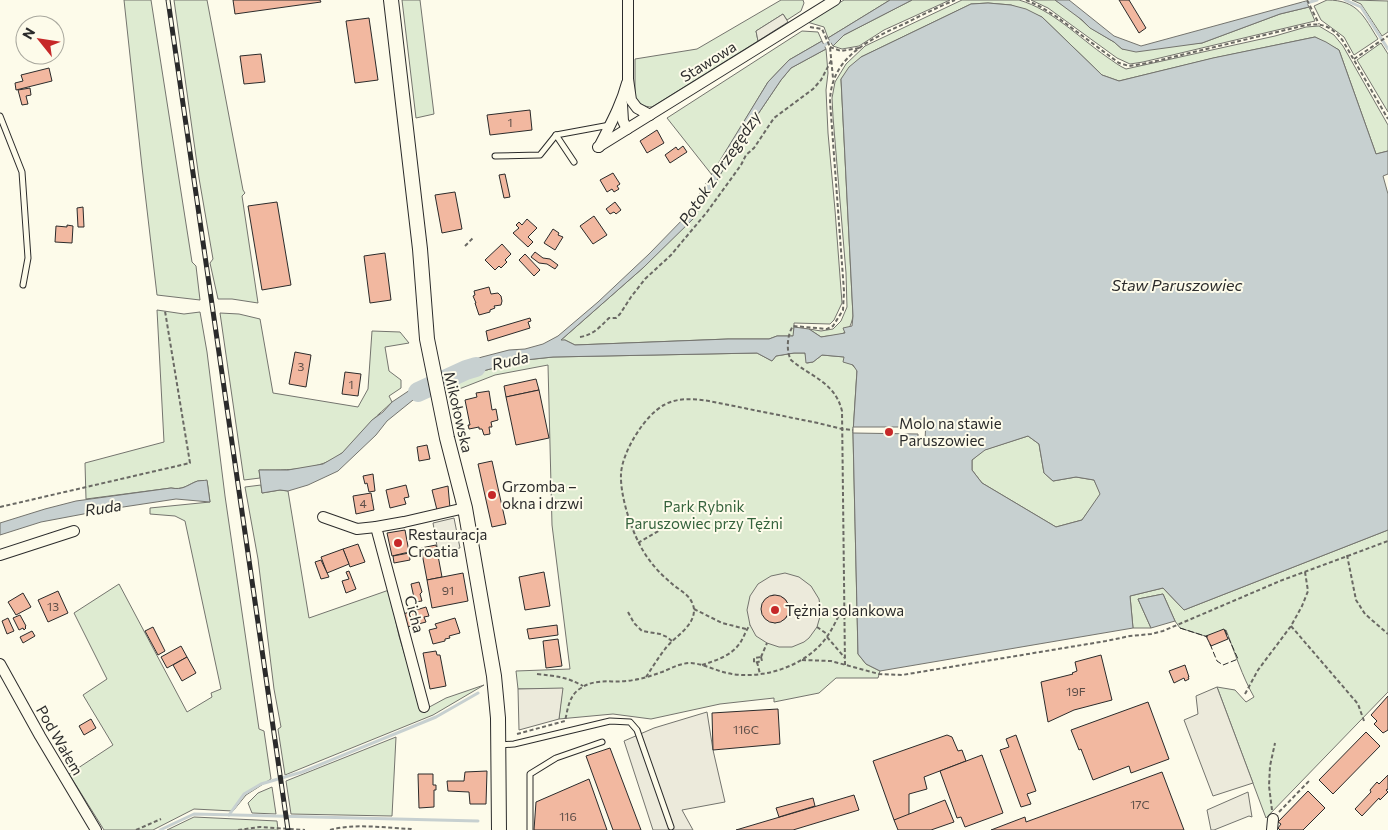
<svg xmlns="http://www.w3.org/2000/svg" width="1388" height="830" font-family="Commissioner,sans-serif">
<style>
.green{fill:#deebd1;stroke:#74746e}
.parking{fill:#eceadb;stroke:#74746e;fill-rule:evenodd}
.water{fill:#c7d0d0;stroke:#74746e;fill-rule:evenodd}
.pier{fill:#fdfbea;stroke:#74746e}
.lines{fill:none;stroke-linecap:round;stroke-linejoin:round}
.stream{stroke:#c7d0d0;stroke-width:3}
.river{stroke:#c7d0d0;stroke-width:20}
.building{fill:#f2b8a0;stroke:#2b2b2b}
.lane-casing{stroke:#2b2b2b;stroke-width:7}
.street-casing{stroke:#2b2b2b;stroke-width:12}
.secondary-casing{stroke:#2b2b2b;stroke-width:16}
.path{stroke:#6a6964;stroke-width:2;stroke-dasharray:4 2.5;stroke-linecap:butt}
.lane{stroke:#fdfbea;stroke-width:5}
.street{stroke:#fdfbea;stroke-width:10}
.secondary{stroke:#fdfbea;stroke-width:14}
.rail-casing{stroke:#2b2b2b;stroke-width:5}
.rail{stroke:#fdfbea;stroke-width:3;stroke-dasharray:9;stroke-linecap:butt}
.fence{stroke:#2b2b2b;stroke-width:1;stroke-dasharray:6 2.5;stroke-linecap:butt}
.poi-dot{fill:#c62828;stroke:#fdfbea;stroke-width:2}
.labels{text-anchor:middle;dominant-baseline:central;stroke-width:4;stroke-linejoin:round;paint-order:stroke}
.number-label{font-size:12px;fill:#5d4e48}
.street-label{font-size:15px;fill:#2b2b2b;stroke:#fdfbea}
.poi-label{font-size:15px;fill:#2b2b2b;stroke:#fdfbea;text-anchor:start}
.park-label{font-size:15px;fill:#34623c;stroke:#fdfbea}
.water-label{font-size:16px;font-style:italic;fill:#2b2b2b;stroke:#fdfbea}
</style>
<rect width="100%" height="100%" fill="#fdfbea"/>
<!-- green -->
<g class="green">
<polygon points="124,0 151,0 192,262 196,266 200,300 157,295 142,167"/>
<polygon points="174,0 207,0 243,190 245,193 242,196 258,303 232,299 218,299 210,263 213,259 199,178"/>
<polygon points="402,0 420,0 434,114 416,118"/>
<path d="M781 0H803L804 3 801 11 787 20 783 14 756 31 758 41 652 107C644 107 640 104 635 98V59L697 49Z"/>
<polygon points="844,0 890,0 828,38 824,27 807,22"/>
<polygon points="912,0 950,0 884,30 859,46 842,49 833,46 844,35"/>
<path d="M962 0H1019C1053 10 1078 37 1107 57 1113 61 1119 66 1126 69L1275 36 1306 27 1319 26 1334 35 1343 46 1388 125V151L1376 154 1339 50 1315 37 1214 58 1119 81 1102 75 1042 17 1011 5 988 3 971 4 861 57 841 79 853 316C849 338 839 334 821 337L809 329 821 331 833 329 841 321 847 307 846 273 833 117 832 98 835 82 846 64 865 46Z"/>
<polygon points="1031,0 1055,0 1073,12 1089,27 1114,42 1122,49 1202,43 1280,14 1309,7 1315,21 1143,62 1130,64 1117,58 1048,8"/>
<path d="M1327 0C1358 0 1364 17 1378 39L1354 55 1344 37 1321 20 1314 6Z"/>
<polygon points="1352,0 1388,1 1388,32 1382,36 1361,4"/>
<polygon points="802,31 818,32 822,41 789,60 768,82 712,175 667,118"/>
<polygon points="1381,43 1388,54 1388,112 1357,60"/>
<polygon points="826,49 828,73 826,90 828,133 835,210 842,303 834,320 830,324 794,323 794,336 777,336 769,339 728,339 575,345 565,340 560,341 644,267 692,219 754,120 781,80 791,68"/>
<path d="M157 310 184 314 200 312 207 352 225 496 259 729 264 731 271 779 246 795 233 811 194 809 153 830H104L69 774 113 745 83 695 107 679 74 613 119 584 187 712 212 697 211 693 221 689 185 521 175 516 150 514V508L210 502 207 481C204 481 198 480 195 482 186 486 182 490 171 488L86 499 85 463 164 442Z"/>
<path d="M220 313 239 314 260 319 273 393 358 407 368 389 372 331 400 332 409 343 385 347 389 371 401 380V388L389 396 392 402C385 409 378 414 372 421 361 431 353 444 342 453 320 471 287 470 259 470L260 478 244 480Z"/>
<polygon points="757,353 772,361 776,356 794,353 805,353 807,363 813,362 822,355 845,357 857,370 853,433 858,654 866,664 880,671 878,678 836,678 819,693 774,702 774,698 720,704 651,719 613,714 559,719 562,689 518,689 516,671 570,669 552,525 548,365 495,375 454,391 452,379 525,360 553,357"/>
<polygon points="1028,436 1039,444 1044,473 1053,481 1076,477 1094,480 1101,494 1082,520 1056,527 982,483 972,470 972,460 984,450"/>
<polygon points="261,485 262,493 280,490 288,491 309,618 389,590 399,636 422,711 446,698 484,685 433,715 285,775 278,729 281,727 274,689 258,559 245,487"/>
<path d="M1388 530V692L1266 818 1217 687 1235 690 1246 702 1254 697C1242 676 1235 653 1226 630L1208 637 1180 628 1175 621 1163 594 1138 599 1151 628H1133L1130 596 1163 588 1184 610Z"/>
<polygon points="396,737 392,816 291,814 286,781"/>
<polygon points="272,787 276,814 252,813 248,803 258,793"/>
<polygon points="194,817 277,821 278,830 167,830"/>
</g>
<!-- parking -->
<g class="parking">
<polygon points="783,14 788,22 758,41 756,31"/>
<polygon points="454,518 460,548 438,552 433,523"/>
<path d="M785 573 799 577 811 586 819 599 821 613 817 627 809 638 804 642 792 647H779L767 643 756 636 750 625 747 610 750 596 758 584 771 576ZM773 595 782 597 786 600 789 608 787 617 783 620 775 623 767 620 762 612 763 603 766 599Z"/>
<polygon points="1217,687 1253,783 1213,796 1184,720 1198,714 1196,696"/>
<polygon points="563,688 559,719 519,730 518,689"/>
<polygon points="707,712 713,750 725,802 682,810 693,830 653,830 624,741 654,728"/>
<polygon points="1248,792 1252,817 1249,816 1214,830 1211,830 1207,810"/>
</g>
<!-- water -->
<g class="water">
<polygon points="890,0 912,0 844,35 833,46 828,38"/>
<polygon points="1055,0 1069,0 1114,36 1141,46 1306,1 1309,7 1280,14 1202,43 1136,52 1122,49 1114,42 1090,28 1082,20"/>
<path d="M988 3 1011 5 1026 9 1042 17 1102 75 1119 81 1213 58 1315 37 1326 42 1339 50 1376 154 1388 151V174L1383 176 1388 194V530L1184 610 1163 588 1130 596 1133 628 880 671 866 664 858 654 853 433 857 371 853 365 843 362 844 357 822 355 813 362 806 363 805 353H794L776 356 772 361 757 353 553 357 525 360 452 379 451 367 482 357 509 350 525 349 543 344 558 336 598 302 649 254 686 216 768 82 789 60 822 41 826 49 791 68 781 80 754 120 693 219 644 267 561 340H565L575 345 728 339H769L777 336H793L794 327 809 329 821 337 845 333 843 328 852 326 853 316 841 79 849 67 861 57 971 4ZM1028 436 1039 444 1044 473 1053 481 1076 477 1094 480 1100 494 1082 520 1056 527 982 483 972 470V460L985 450Z"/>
<polygon points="428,378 430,391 413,400 387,421 376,435 338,471 308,485 288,491 280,490 262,493 259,470 288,470 323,464 342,453 372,420 383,412 392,402"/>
<path d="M207 480 210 502 176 499 110 509 41 522 0 535V523L45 509 76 501 171 488C183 490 186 486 195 482 198 480 204 481 207 480Z"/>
<polygon points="1163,594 1175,621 1151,628 1138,599"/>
</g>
<!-- pier -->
<polygon class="pier" points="919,420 926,420 925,440 918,440 918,434 853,433 853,427 918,427"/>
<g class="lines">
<!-- stream -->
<g class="stream">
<polyline points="1345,0 1361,7 1388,49"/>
<polyline points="1303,4 1317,0"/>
<polyline points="821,47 833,40"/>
<polyline points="229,815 244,794 261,784 302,772 436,717 478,693"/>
<polyline points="160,830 194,814 478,821"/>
</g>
<!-- river -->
<polyline class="river" points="418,392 466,370 476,367"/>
</g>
<!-- building -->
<g class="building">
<polygon points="233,0 320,0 321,2 235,14"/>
<polygon points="1119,0 1129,0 1146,28 1139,33"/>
<polygon points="369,18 378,80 355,83 346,21"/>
<polygon points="261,54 265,82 244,84 240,56"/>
<polygon points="49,68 52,81 16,90 15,83 23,81 21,75"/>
<polygon points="30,88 31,95 26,96 28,104 22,105 18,90"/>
<polygon points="530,110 532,130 490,135 487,115"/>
<polygon points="657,130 664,143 647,153 640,141"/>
<polygon points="683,146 687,152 670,163 665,155 676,147 678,150"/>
<polygon points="613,173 620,184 617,186 619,189 614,192 612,189 607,192 600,180"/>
<polygon points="505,174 510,197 504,198 499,175"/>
<polygon points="455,192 462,229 442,233 435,195"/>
<polygon points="277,202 291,285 262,290 248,206"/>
<polygon points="615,202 621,210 616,214 614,212 610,214 606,209"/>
<polygon points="83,207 84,227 78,227 77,208"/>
<polygon points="594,216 607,235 593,244 580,226"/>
<polygon points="527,219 537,228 528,237 533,242 528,247 513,233 519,228 516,225 519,222 522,225"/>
<polygon points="67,225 73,226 72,243 55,242 56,226 67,227"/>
<polygon points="553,229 559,233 558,235 563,237 555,250 544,243"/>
<polygon points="502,244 511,254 505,260 507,262 501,268 499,266 495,270 485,260"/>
<polygon points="535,252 543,258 550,259 558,265 555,269 547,264 539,263 531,257"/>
<polygon points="385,253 391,300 370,303 364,256"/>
<polygon points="525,254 540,270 534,276 519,260"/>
<polygon points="489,287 491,294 498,293 501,296 502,301 501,305 494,306 495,308 490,310 490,312 479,315 475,303 476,303 473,296 475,295 474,291"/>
<polygon points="530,318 531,321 528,322 530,328 488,341 486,331"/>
<polygon points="295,352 311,355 306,387 289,384"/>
<polygon points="345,372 361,374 358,396 342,394"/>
<polygon points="536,379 539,390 506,397 504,386"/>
<polygon points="539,390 549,438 516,445 506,397"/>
<polygon points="489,391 492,410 496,409 498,420 491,422 492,427 489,427 490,434 484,435 482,429 479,429 479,427 469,429 468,425 470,425 465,400 477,397 476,393"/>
<polygon points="427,445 430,459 419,461 417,447"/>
<polygon points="492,461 506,524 492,527 478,464"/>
<polygon points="373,474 375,491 369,492 367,483 365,484 363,476"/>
<polygon points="406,485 409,497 404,498 406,504 390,508 386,490"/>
<polygon points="448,486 450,508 437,510 432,490"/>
<polygon points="371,493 374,510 356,514 353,496"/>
<polygon points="405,530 409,552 392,556 387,533"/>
<polygon points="358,544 365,562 350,567 343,549"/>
<polygon points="436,545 442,577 427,580 421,548"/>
<polygon points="343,549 349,564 327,573 321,557"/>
<polygon points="409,553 410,560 394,563 393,556"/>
<polygon points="321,560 329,577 321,579 315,562"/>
<polygon points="349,571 356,589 346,593 342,581 349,579 346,572"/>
<polygon points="544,572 550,606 525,610 519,577"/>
<polygon points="463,573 468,601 432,608 427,580"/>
<polygon points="419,582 422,592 420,594 422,601 415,602 411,584"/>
<polygon points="58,591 68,613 48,622 38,600"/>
<polygon points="23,593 31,607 16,615 8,602"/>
<circle cx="775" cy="609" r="14"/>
<polygon points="426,607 429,616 424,617 426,622 407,627 403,614"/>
<polygon points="20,615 26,626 25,627 26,628 24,630 23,628 19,630 13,618"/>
<polygon points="8,618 14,631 7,634 2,621"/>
<polygon points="455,618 460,633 449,636 450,638 445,639 445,641 433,644 429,630 437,628 435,624"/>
<polygon points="557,625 558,635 529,639 527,629"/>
<polygon points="153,627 165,651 158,655 145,631"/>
<polygon points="1224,629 1228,639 1211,646 1206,636"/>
<polygon points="32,631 35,636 23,643 20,637"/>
<polygon points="558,639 562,666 546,668 543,641"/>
<polygon points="181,646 187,657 167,668 161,657"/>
<polygon points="436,651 437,655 440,655 446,686 430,689 423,653"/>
<polygon points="1101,655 1112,700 1074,710 1048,722 1041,682 1073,674 1072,673 1077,671 1075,662"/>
<polygon points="187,657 196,673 182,681 173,665"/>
<polygon points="1185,665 1189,677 1188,677 1189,679 1185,681 1184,678 1174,683 1169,671"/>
<polygon points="1388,696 1388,730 1383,733 1374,724 1377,721 1371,715"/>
<polygon points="1148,702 1169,759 1131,773 1129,766 1093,780 1081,749 1079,750 1071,730"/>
<polygon points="778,709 780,744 713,750 712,713"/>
<polygon points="91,719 96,728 84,735 79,726"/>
<polygon points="1366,732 1380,746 1333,794 1319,780"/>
<polygon points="947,735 952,737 958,751 962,750 966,761 924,777 927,789 909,794 909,817 894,820 873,761"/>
<polygon points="1016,735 1036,791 1027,794 1031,804 1021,807 1000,750 1009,747 1006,739"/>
<polygon points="610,748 641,830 613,830 586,756"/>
<polygon points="982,755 1003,813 965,827 961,817 957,818 940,771"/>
<polygon points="487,771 486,804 470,804 469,792 448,791 447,781 464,781 465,772"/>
<polygon points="1162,772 1184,830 991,830 1025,817 1026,822"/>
<polygon points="418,774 433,774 433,785 436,785 436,790 434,790 434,807 419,808"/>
<polygon points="1388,775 1388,789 1386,790 1388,792 1380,800 1379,798 1362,816 1355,809 1371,792 1370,790 1377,782 1379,784"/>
<polygon points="589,779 607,830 534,830 536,802"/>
<polygon points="1308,791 1325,808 1303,830 1280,830 1278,828 1281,824 1278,822"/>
<polygon points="854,795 859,810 793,830 736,830"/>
<polygon points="813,798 815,806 779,817 776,808"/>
<polygon points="945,800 954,822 931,830 898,830 894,820"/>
</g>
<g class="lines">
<defs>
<g id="lane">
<polyline points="0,116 22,172 28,258 23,285"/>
<polyline points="556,135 610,125"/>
<polyline points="495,156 540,155 556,135 574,162"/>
<polyline points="499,745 514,744 610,721 630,722 637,730 671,827"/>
<polyline points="530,830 530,774 556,758 602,742"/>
</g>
<g id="street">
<polyline points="628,0 628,79 631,100 637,108 650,115"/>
<polyline points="622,104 623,121 627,129"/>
<polyline points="598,147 835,0"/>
<path d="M599 147C610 125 621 106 627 83"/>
<polyline points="323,517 357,529 376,527"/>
<polyline points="0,555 74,531"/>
<polyline points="0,664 40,736 96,830"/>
<polyline points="424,707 376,527 404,522 465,508"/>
<polyline points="1272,830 1273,819"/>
</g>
<polyline id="secondary" points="391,0 420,249 427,339 447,438 465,508 494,676 498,718 499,830"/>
</defs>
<!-- lane casing -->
<use href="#lane" class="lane-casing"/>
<!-- street casing -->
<use href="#street" class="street-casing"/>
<!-- secondary casing -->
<use href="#secondary" class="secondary-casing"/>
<!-- path -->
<g class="path">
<path d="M1026 0 1041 7 1057 17 1119 63 1129 66 1148 63 1302 26C1320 22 1331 25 1343 41L1388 119"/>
<polyline points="1307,0 1319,24"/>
<polyline points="810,27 822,29 830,47 833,78"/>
<polyline points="830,47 841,51 859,48"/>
<polyline points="1354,59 1388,36"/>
<polyline points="465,246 473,238"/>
<path d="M580 337C593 335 600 327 609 318H616L620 314 631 297 645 279 671 255 707 212 741 165 746 155 754 148 774 118 813 89 821 80 832 59"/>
<polyline points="0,507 190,463 165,311"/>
<polyline points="638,543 677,520"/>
<polyline points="1347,555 1356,600 1365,614 1388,634"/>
<polyline points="694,609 722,623 746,629"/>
<polyline points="628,612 634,623 642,631 660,634 667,637 672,641"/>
<polyline points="1291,626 1358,704 1364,721"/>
<polyline points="817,627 827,634"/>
<polyline points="827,637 845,658"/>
<polygon points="761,657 762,661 754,663 754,658"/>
<polyline points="761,657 767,643"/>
<polyline points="802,660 831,661 879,674 902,675 1106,641 1130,636 1151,634 1163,631 1280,581 1388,541"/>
<polyline points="757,662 760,674"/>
<path d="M702 665C717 660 731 656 740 643 744 637 746 630 750 625"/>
<path d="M845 665 842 411C835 382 811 377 791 360 786 351 787 335 793 326L827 329 833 326 843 310 844 291 830 101C831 56 871 39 906 23 922 15 938 7 955 0"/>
<path d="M537 674C556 676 567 677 583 686"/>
<path d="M646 677C652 668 658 658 665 649 674 637 694 627 694 610 694 606 692 602 690 599 685 592 676 588 670 582 658 572 646 558 639 543 630 526 620 494 621 474 622 452 645 415 664 405 678 397 694 399 709 401L818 423 842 429 853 430"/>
<polyline points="1245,694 1258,670 1291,626 1302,606 1308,591 1305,572"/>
<path d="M517 734 565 721C568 708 569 695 581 688 597 677 616 684 633 680 643 679 653 675 662 672 672 668 680 663 691 663 705 664 718 672 732 674 763 679 801 667 822 643 831 633 837 619 843 607"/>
<polyline points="1272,810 1269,786 1270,766 1275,743"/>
<polyline points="1279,812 1309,781"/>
<polyline points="136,830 161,819"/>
<polyline points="238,830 260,827 305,830"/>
<path d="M330 830C354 823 386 828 411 829L414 830"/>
</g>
<!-- lane -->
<use href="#lane" class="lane"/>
<!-- street -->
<use href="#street" class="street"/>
<!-- secondary -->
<use href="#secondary" class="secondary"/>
<defs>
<polyline id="rail" points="168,0 288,830"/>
</defs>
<!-- rail casing -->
<use href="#rail" class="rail-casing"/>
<!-- rail -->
<use href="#rail" class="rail"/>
<!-- fence -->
<g class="fence">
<polyline points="1180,628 1208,637"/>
<polyline points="1210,644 1217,661 1223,665 1238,659 1225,630"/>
</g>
</g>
<!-- markers -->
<g class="poi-dot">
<circle cx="889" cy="432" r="5"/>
<circle cx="492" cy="495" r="5"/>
<circle cx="398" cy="543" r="5"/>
<circle cx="775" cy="610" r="5"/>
</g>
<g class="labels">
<!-- number labels -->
<g class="number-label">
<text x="510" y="122">1</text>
<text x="301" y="366">3</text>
<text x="351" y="384">1</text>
<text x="363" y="503">4</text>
<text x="448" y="590">91</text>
<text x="53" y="606">13</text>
<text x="1076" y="691">19F</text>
<text x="746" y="729">116C</text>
<text x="1140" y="804">17C</text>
<text x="568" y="816">116</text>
</g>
<!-- street labels -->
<g class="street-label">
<text transform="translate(708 61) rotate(-32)">Stawowa</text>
<text transform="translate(459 412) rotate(77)">Mikołowska</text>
<text transform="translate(415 614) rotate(75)">Cicha</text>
<text transform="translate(60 740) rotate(60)">Pod Wałem</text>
</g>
<!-- poi labels -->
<g class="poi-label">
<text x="899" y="423">Molo na stawie<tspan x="899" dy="17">Paruszowiec</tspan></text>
<text x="502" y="486">Grzomba –<tspan x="502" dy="17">okna i drzwi</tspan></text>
<text x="408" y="534">Restauracja<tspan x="408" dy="17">Croatia</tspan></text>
<text x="785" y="610">Tężnia solankowa</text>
</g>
<!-- park labels -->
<g class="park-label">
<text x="704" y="506">Park Rybnik<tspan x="704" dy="17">Paruszowiec przy Tężni</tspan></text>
</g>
<!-- water labels -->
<g class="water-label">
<text transform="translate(719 168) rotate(-56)">Potok z Przegędzy</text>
<text x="1177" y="284">Staw Paruszowiec</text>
<text transform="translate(510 360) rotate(-13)">Ruda</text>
<text transform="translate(103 507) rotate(-9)">Ruda</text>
</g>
</g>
<!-- north arrow -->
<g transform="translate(40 40) rotate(300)"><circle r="24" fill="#fdfbea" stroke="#a9a89e"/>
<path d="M0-4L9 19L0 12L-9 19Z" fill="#c62828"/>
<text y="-8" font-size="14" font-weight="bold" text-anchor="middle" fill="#2b2b2b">N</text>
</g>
</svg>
